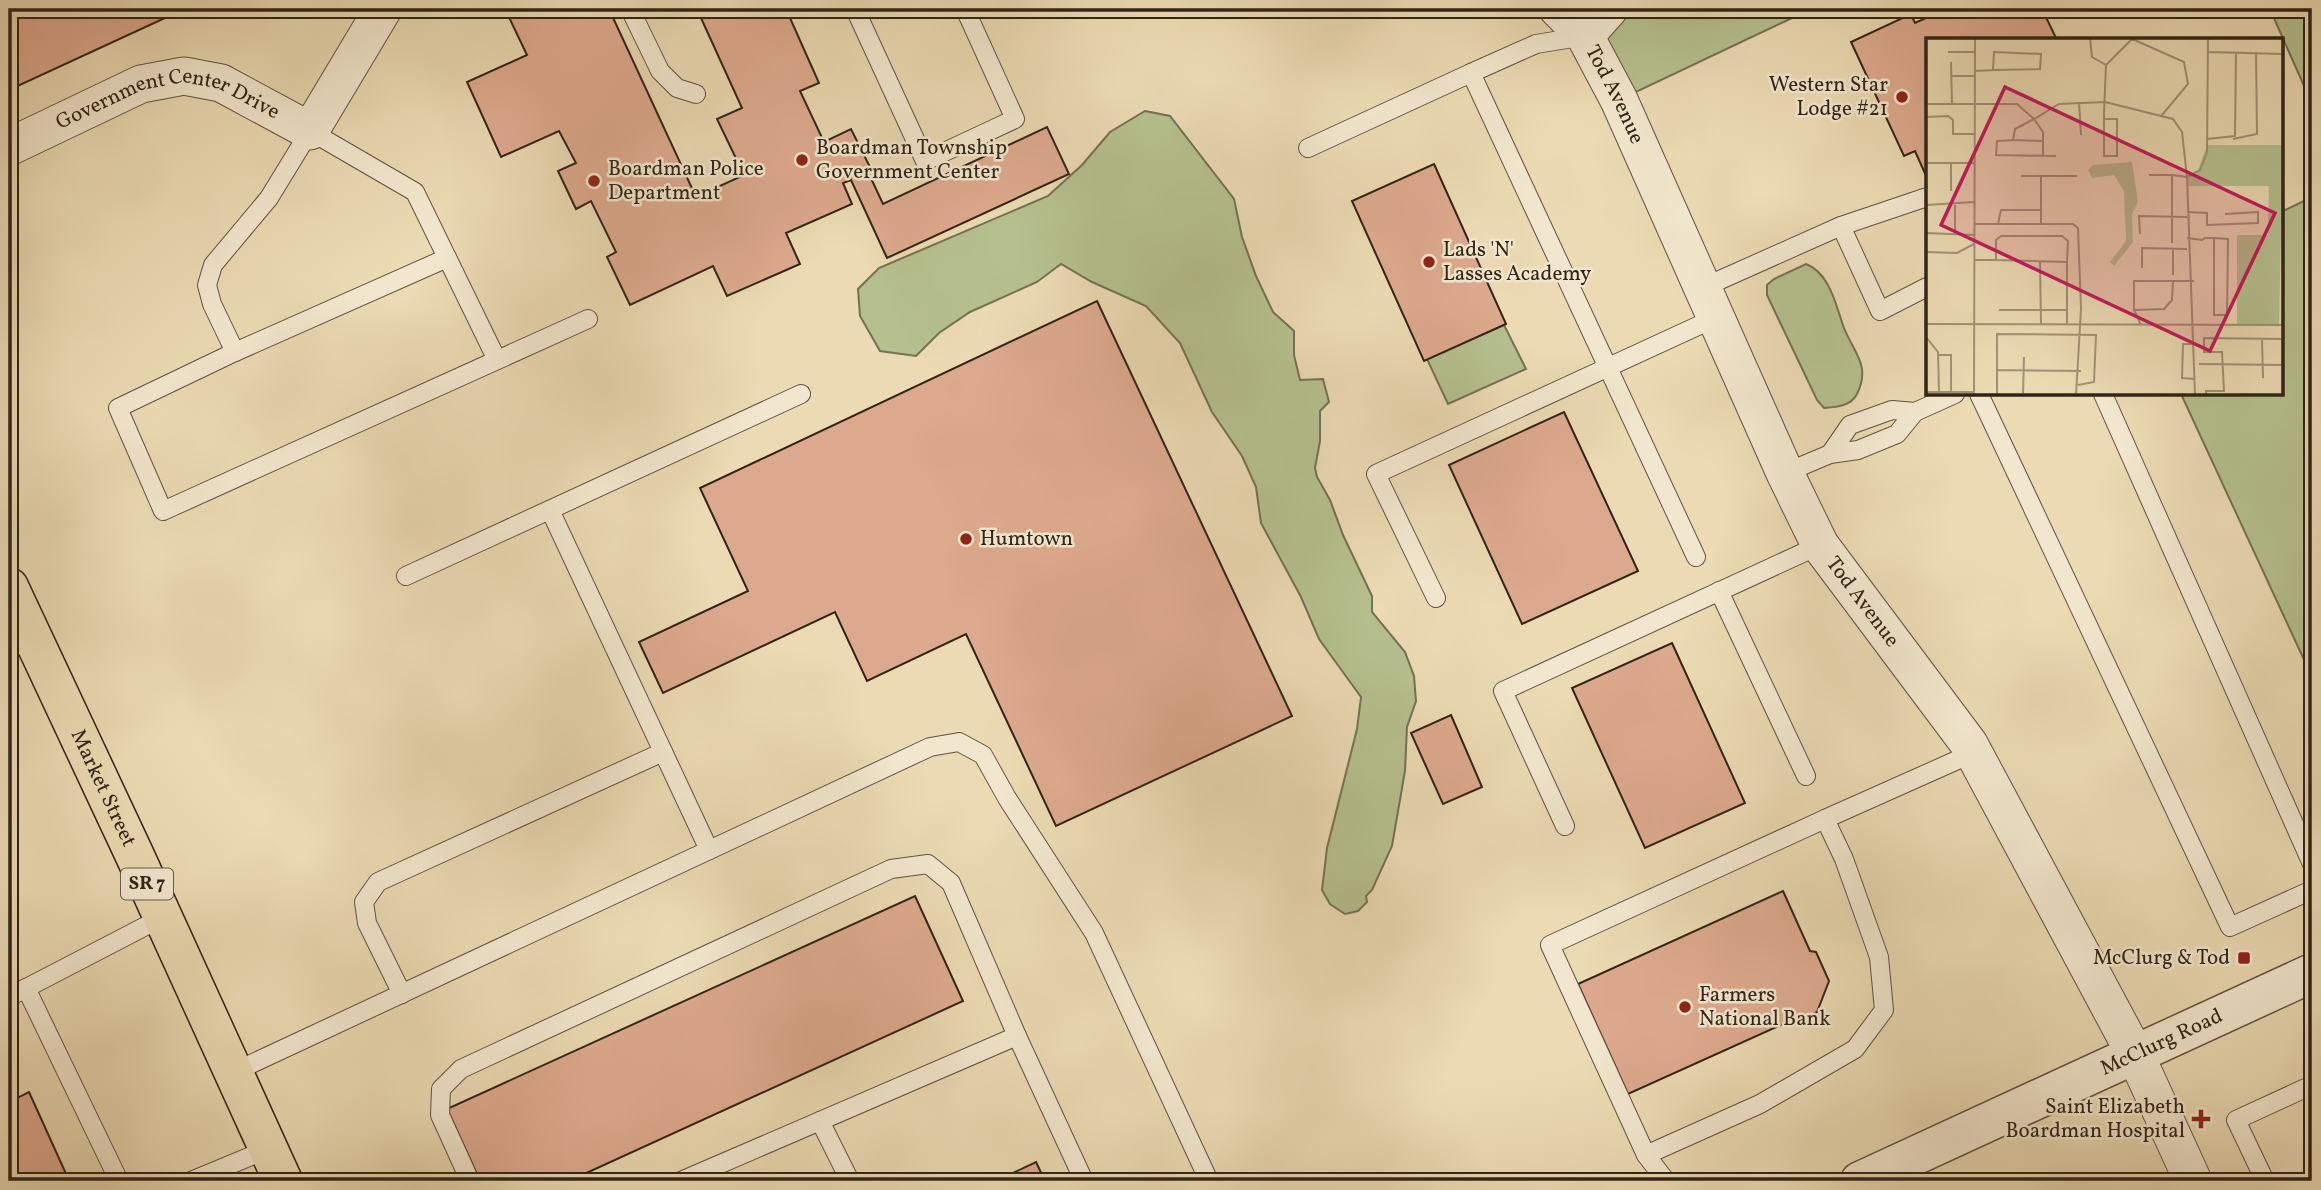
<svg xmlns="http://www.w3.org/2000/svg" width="2321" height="1190" font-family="Vollkorn,serif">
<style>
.green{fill:#b5c08e;stroke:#737252;stroke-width:2}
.building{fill:#dda98e;stroke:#312417;stroke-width:2}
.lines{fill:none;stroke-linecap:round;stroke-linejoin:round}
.service-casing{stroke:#60523e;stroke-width:20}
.minor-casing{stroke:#60523e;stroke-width:39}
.tertiary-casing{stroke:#60523e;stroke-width:41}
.primary-casing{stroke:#312417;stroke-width:41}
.service{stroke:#f2e7ce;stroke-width:18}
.minor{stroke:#f2e7ce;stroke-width:37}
.tertiary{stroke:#f2e7ce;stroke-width:38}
.primary{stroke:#ebdab3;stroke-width:38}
.poi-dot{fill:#8f2418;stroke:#f2e7ce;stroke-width:2.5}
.labels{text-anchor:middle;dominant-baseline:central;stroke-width:5;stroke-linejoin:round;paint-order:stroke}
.shield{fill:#f2e7ce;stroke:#6b5e4e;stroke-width:2}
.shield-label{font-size:19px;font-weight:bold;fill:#312417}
.poi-label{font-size:21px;fill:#312417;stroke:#f2e7ce;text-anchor:start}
.street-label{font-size:21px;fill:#312417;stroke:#f2e7ce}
.inset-road{fill:none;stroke:#a19175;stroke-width:2}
.view{fill:#c2185b;fill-opacity:0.15;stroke:#c2185b;stroke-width:3.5}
.inset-edge{fill:none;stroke:#312417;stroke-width:3.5}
</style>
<rect width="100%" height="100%" fill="#ebdab3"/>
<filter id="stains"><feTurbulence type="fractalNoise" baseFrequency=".00286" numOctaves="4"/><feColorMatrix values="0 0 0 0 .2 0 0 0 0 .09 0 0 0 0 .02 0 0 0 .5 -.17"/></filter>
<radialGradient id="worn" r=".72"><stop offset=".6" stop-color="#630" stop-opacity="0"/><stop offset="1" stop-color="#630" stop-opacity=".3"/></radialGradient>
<!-- green -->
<g class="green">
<polygon points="1609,9 1811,9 1619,100 1585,36"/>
<polygon points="2270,9 2312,9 2312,104"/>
<polygon points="1145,111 1170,116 1234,199 1242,237 1256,276 1273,312 1294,331 1294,355 1300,380 1323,379 1329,402 1320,411 1320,441 1315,468 1317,477 1330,500 1343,535 1372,596 1372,612 1405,652 1414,676 1416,701 1407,727 1405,771 1392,846 1372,890 1366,896 1367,902 1358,911 1345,914 1330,904 1322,890 1327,848 1357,729 1361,697 1319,639 1301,597 1261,523 1256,487 1242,456 1212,412 1180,343 1146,306 1092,282 1061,264 1037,282 970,312 939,333 916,356 880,351 860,316 858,289 879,268 1048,196 1082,165 1110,132"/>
<polygon points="2312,197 2312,677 2181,394 2281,394 2281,212"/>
<path d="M1806 264C1830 273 1836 306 1844 328 1854 353 1871 366 1857 394 1851 406 1837 407 1824 408L1817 400 1767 295V285L1774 279Z"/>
<polygon points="1504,325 1526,369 1448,404 1427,359"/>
</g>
<!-- building -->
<g class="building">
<polygon points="9,9 160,9 165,18 9,90"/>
<polygon points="505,9 609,9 696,197 744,175 717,119 742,108 701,18 723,9 786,9 819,83 800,91 824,142 851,129 871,169 869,174 883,204 1047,127 1069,174 887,258 851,180 843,183 852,204 786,233 800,264 727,296 713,266 630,305 607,257 616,252 591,201 576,209 558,171 576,163 559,131 501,157 467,82 527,55"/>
<polygon points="1946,9 2042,9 2057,40 1927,40 1927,178 1915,151 1904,156 1851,42 1911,14 1915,23"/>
<polygon points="1434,164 1506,324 1424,361 1352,201"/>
<polygon points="1097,301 1292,716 1056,826 966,634 867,681 835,612 663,693 639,642 748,591 700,488"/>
<polygon points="1564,412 1638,571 1522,624 1449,465"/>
<polygon points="1672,643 1745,803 1645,848 1572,688"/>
<polygon points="1451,715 1482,787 1443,804 1411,733"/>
<polygon points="1783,891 1810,951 1816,952 1829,981 1817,1012 1788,1026 1783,1024 1628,1094 1578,984"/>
<polygon points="915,896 963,1001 569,1181 480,1181 447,1109"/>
<polygon points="29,1092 67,1176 55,1181 9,1181 9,1102"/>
<polygon points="1036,1162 1045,1181 996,1181"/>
</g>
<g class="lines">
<defs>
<g id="service">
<polyline points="630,9 660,71 677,88 696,94"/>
<polyline points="855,9 925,161 1015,119 965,9"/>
<polyline points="1585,36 1536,44 1471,73 1696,557"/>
<polyline points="1308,148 1471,73"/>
<polyline points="1841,226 1927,197"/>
<polyline points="1702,288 1841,226 1880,311 1927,287"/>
<polyline points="235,352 447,258"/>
<polyline points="497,360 415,192 310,131 269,198 213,265 207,285 212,304 235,352 118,408 163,511 577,324 588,319"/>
<polyline points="1979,394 2230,927 2312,890"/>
<polyline points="2103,394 2312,864"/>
<polyline points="1830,454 1850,425 1892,410 1915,412"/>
<polyline points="1785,473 1830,454 1858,450 1897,434 1915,412 1955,394"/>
<polyline points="550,510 709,850"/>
<polyline points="406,576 801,394"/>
<polyline points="1719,591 1806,776"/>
<polyline points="1436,598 1376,474 1715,318"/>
<polyline points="9,649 33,638"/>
<polyline points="1565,826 1503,691 1820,545"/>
<polyline points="26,988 119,1181"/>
<polyline points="402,994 367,923 364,902 378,882 663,752"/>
<polyline points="9,997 163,917"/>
<polyline points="1017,1036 1084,1181"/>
<polyline points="234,1072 930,747 959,742 983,755 1007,798 1094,933 1209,1181"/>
<polyline points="820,1121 850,1181"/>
<polyline points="1646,1155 1760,1104 1855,1049 1884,1010 1879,957 1844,859 1825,819 1973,753"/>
<polyline points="191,1181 268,1149"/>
<polyline points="470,1181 440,1115 441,1089 461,1069 891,869 928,864 951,883 1017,1036 681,1181"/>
<polyline points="1666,1181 1646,1155 1550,945 1825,819"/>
<polyline points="2265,1181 2236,1120 2312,1085"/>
</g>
<g id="minor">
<polyline points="1558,9 1585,36"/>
<path id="s1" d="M1609 9 1585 36 1619 100 1785 473 1820 545 1969 744 2135 1054 2193 1181"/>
<path id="s2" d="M9 147 141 84 184 76 221 83 310 131 383 9"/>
</g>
<g id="tertiary">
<path id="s3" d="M1860 1181 2312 973"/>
</g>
<g id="primary">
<path id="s4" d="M9 587 135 856 283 1181"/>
</g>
</defs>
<!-- service casing -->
<use href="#service" class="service-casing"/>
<!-- minor casing -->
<use href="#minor" class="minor-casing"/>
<!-- tertiary casing -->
<use href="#tertiary" class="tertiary-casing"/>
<!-- primary casing -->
<use href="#primary" class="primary-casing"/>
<!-- service -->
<use href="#service" class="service"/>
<!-- minor -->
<use href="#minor" class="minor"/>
<!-- tertiary -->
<use href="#tertiary" class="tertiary"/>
<!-- primary -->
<use href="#primary" class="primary"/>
</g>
<!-- markers -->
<g class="poi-dot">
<circle cx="1902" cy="97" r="7"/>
<circle cx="802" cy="160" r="7"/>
<circle cx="594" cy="181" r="7"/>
<circle cx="1429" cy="262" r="7"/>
<circle cx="966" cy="539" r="7"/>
<rect x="2237" y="951" width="14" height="14" rx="3.5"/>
<circle cx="1685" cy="1007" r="7"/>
<path d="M2197.5 1108.5h7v7h7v7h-7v7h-7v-7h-7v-7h7z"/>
</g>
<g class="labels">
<!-- shield labels -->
<rect class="shield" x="121" y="868.5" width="52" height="31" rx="5"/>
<g class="shield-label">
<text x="147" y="884">SR 7</text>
</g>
<!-- poi labels -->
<g class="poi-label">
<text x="1888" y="85" text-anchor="end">Western Star<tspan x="1888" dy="24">Lodge #21</tspan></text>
<text x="816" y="148">Boardman Township<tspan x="816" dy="24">Government Center</tspan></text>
<text x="608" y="169">Boardman Police<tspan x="608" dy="24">Department</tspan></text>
<text x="1443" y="250">Lads 'N'<tspan x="1443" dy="24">Lasses Academy</tspan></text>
<text x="980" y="539">Humtown</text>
<text x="2230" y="958" text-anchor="end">McClurg &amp; Tod</text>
<text x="1699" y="995">Farmers<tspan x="1699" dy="24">National Bank</tspan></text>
<text x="2185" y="1107" text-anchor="end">Saint Elizabeth<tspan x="2185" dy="24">Boardman Hospital</tspan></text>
</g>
<!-- street labels -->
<g class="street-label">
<text stroke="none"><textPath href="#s1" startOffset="102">Tod Avenue</textPath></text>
<text stroke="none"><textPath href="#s2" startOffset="173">Government Center Drive</textPath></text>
<text stroke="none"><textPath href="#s1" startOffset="668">Tod Avenue</textPath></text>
<text stroke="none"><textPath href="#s4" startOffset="222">Market Street</textPath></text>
<text stroke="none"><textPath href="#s3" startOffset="332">McClurg Road</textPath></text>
</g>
</g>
<!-- overview -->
<g transform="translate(1926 38)">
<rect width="357" height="357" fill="#ebdab3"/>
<path d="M281 107H357L353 287H311V197H342L343 148H262L261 139 271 135ZM206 124 212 164 206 176 207 204 188 228 184 224 200 203 198 153 188 137 166 140 162 132 167 127Z" fill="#b5c08e"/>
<path class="inset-road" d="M81 0H125M164 0 166 19 180 27M204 0 258 24 262 46 236 77M22 14H49M282 14 357 16M25 24 26 67M49 33 67 32 68 14 115 16 114 31 67 32M25 38H49M153 64 155 97M0 66H91L108 81 133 66 179 64 247 81 256 94 261 139 246 137V205M0 79 22 78 27 82V96H48M178 81H191V118H178V75L180 27 206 1M281 101 309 98 310 14M307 101 331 96 330 14M87 102 117 103M117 118V94L108 81 89 91 87 102 71 103 70 117 129 118H130M0 125H48M25 125V153M223 137H246M95 138H151M115 138V186M29 165V196M0 167 48 164M261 174 281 175V187L332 185V174L299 176M48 186H147L152 190 155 271 150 357M72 186 75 172H115M0 195 48 197M214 196 213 178 261 179M261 200 276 202 279 200H288L302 201 301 277H288V200M247 211V237M0 214 31 215 48 206M48 222H70L141 224 142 203 136 198H75L70 202V222M114 223 115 286M216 230V210L261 211M73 272H141M208 272 238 271 246 262 247 243H268M0 286 357 287M141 286V224M215 287 208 272V243H247M0 299 12 314 13 354M336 301 337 340M12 317H25V354M273 326 357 327M71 332 155 333M269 341 256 340 257 306H270M0 354H48M48 357 49 0M71 357V296L170 297 168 344 152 347M97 357 98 319M269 357 261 139 274 132 281 114 282 0M280 357V353H298L296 314H278V300L357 301"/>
<path class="view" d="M79 49 349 175 284 313 15 187Z"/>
<rect width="357" height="357" class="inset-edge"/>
</g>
<!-- margin -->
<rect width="2321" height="1190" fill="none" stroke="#ebdab3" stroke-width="35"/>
<rect x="10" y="10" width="2300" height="1169" fill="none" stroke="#312417" stroke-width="3.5"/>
<rect x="18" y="18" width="2286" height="1155" fill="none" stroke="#312417" stroke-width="2"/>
<rect width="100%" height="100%" filter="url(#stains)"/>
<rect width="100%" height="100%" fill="url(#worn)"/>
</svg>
